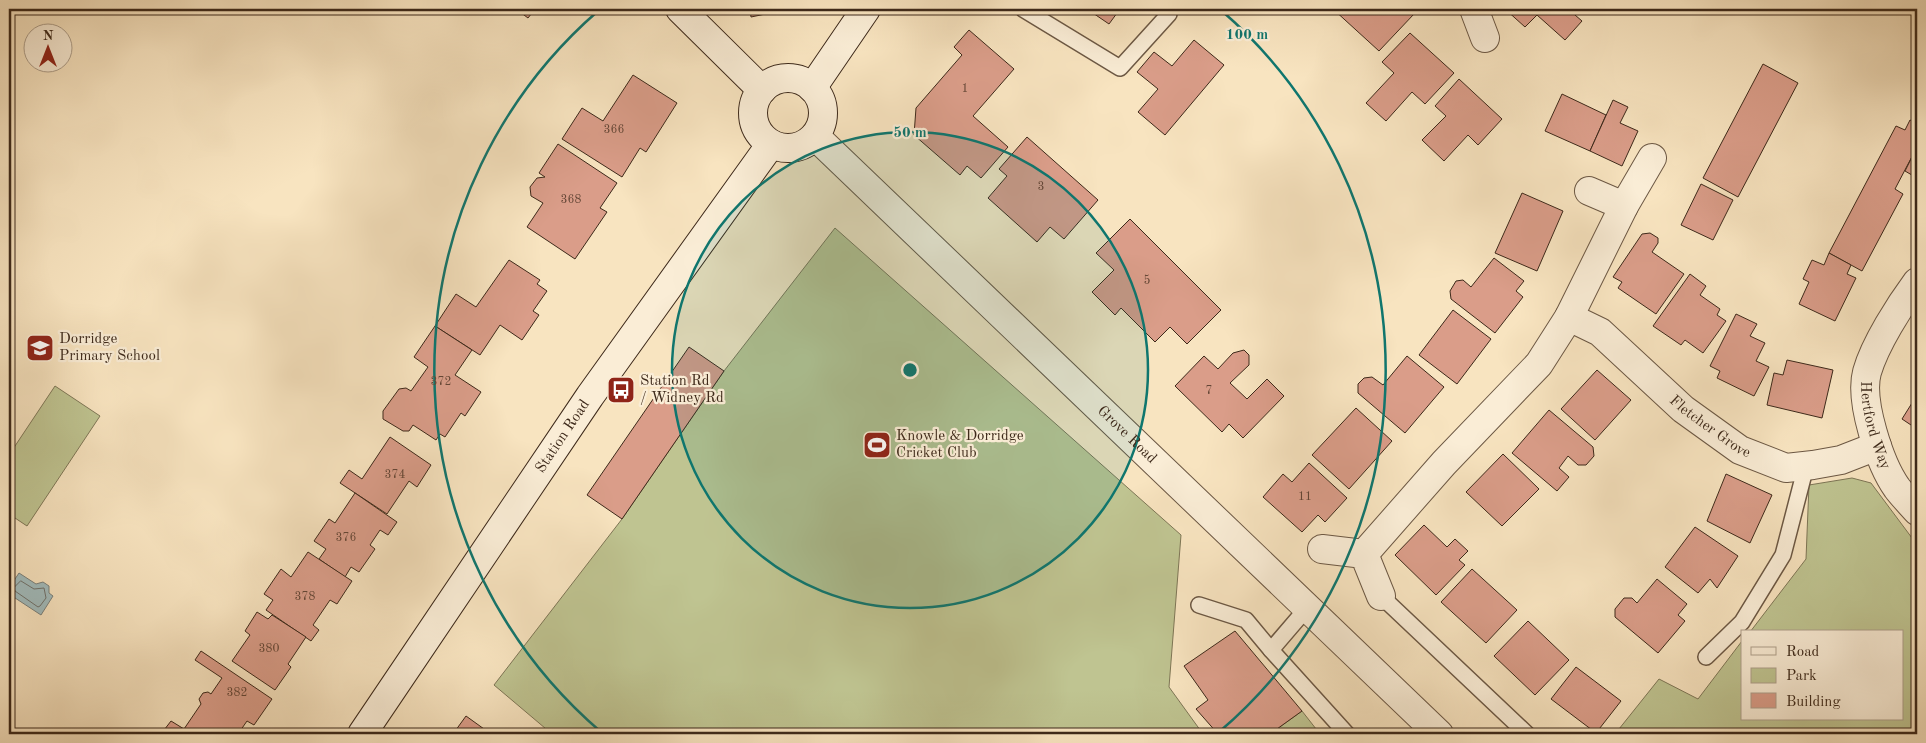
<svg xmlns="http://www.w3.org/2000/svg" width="1926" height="743" font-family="'Old Standard TT',serif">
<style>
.green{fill:#bfc491;stroke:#7e7656}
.water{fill:#a2bcbd;stroke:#7a817c}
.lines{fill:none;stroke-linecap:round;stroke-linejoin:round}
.shore{stroke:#70726c;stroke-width:1}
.building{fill:#da9d89;stroke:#3d291a}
.lane-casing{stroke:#6c5844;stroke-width:18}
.street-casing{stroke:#6c5844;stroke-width:30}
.secondary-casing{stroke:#3d291a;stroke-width:30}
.lane{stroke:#faedd6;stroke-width:15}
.street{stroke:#faedd6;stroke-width:28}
.secondary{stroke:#faedd6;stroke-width:28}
.ring{fill:none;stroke:#0f766e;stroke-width:2.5}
.labels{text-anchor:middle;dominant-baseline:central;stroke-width:4.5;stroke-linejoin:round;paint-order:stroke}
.number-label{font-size:12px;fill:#644636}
.poi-label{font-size:15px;fill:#3d291a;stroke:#faedd6;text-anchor:start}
.street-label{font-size:15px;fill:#3d291a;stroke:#faedd6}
.centre{fill:#0f766e;stroke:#faedd6;stroke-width:2.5}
.ring-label{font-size:15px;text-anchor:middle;font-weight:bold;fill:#0f766e;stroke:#faedd6;stroke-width:4.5;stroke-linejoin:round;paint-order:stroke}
</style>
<rect width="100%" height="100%" fill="#f8e4c0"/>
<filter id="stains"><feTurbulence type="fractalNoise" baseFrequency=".004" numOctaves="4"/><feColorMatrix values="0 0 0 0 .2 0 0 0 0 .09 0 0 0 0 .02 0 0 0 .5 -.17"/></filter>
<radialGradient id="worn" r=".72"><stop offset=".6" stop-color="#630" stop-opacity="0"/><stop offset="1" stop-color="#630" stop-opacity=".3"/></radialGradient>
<!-- green -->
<g class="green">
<polygon points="835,228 1181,535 1169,687 1203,734 552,734 494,685 622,519 724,371"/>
<polygon points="55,386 100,416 27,526 9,514 9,455"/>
<polygon points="1852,478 1871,483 1912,538 1917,541 1917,734 1615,734 1659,679 1698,699 1742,641 1742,719 1902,719 1902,632 1750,632 1806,559 1809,485"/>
<polygon points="1302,711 1320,734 1270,734"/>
</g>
<!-- water -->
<polygon class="water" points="19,573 36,584 43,582 49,586 49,593 53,596 41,615 9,594 9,588"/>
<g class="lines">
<!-- shore -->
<polygon class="shore" points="21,581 34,589 44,588 46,598 40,606 38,607 15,591 14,588"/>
</g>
<!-- building -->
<g class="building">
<polygon points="516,9 535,9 528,18"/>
<polygon points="750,9 774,9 775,12 751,17"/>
<polygon points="1087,9 1120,9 1109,24"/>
<polygon points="1333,9 1408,9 1414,14 1379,51"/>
<polygon points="1505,9 1568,9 1582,21 1565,40 1537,15 1525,27"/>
<polygon points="969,30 1014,69 973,116 1008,147 981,178 967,166 960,175 914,135 916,108 962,55 954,47"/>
<polygon points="1410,33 1454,73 1425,104 1412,92 1386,121 1366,103 1394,73 1382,62"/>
<polygon points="1194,40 1224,65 1165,135 1138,112 1158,89 1137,72 1154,52 1172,66"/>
<polygon points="1763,64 1798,83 1738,197 1703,178"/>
<polygon points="633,75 677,103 646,152 640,148 622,177 562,139 582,108 603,121"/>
<polygon points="1459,79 1502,119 1478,145 1468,135 1444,161 1422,140 1446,116 1435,106"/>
<polygon points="1562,94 1606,115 1590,151 1545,131"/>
<polygon points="1613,100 1628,107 1620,123 1638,131 1622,166 1590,151"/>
<polygon points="1910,120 1917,123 1917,147 1895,189 1903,194 1862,271 1829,253 1896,126 1905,130"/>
<polygon points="1027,137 1098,200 1064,239 1050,227 1037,242 988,198 1007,176 999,169"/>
<polygon points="558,144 617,183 600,208 607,212 575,259 527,227 543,203 531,196 530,187 537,178 545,177 539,173"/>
<polygon points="1917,147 1917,178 1905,171"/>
<polygon points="1701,184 1733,200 1713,240 1681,225"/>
<polygon points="1522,193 1563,211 1537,271 1495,253"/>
<polygon points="1130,219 1221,310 1187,344 1170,327 1155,342 1121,308 1115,315 1092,292 1114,270 1096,253"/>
<polygon points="1650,233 1658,238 1658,243 1652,252 1684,274 1656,314 1618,288 1622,282 1613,277 1642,234"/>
<polygon points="1829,253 1851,265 1847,274 1856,278 1835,321 1799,304 1809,282 1803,279 1812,260 1824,265"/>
<polygon points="1494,258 1524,281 1516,291 1523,297 1495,333 1451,299 1450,291 1456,281 1463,280 1471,287"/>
<polygon points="509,260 540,280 537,284 547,291 533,311 539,315 522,340 500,325 480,355 435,326 456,294 476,307"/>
<polygon points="1690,274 1706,286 1700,295 1720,309 1717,315 1726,321 1703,353 1685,340 1681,345 1653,326"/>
<polygon points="1453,310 1491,339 1457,384 1419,355"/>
<polygon points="1736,314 1757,324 1750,336 1765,343 1756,361 1769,367 1754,396 1717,378 1720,371 1710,366"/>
<polygon points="435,326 472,350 455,375 481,392 465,416 461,413 445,437 440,434 436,440 413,425 409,431 403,431 383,419 383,411 399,389 406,388 411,391 428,367 414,357"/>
<polygon points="689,347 724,371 622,519 587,495"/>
<polygon points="1244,350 1249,355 1249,365 1230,383 1247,399 1267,379 1284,396 1243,438 1229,424 1222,432 1175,386 1204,356 1218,369 1233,353"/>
<polygon points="1407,356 1444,387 1405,433 1358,393 1358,384 1364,378 1372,377 1383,385"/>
<polygon points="1787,360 1833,370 1822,418 1767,405 1774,373 1783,375"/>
<polygon points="1597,370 1631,400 1595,440 1561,409"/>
<polygon points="1917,395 1917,429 1902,419"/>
<polygon points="1356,408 1392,441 1349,489 1312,455"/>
<polygon points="1549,410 1593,447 1594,456 1586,465 1578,465 1568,456 1559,468 1569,477 1557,491 1512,453"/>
<polygon points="390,437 431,465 417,487 409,481 387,514 340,483 349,470 362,479"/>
<polygon points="1503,454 1539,489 1502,526 1466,492"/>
<polygon points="1309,463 1347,498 1325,522 1318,515 1302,532 1263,497 1283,474 1292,482"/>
<polygon points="1726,474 1772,495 1750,543 1707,521"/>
<polygon points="355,493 397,522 388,535 380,530 370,545 375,549 359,572 351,567 345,577 319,559 326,549 314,541 329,519 335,523"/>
<polygon points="1424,525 1447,547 1455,539 1468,551 1459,560 1465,565 1436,595 1395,555"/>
<polygon points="1695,527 1738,556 1717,588 1710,579 1698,593 1665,567"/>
<polygon points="308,552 352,581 337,604 330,600 313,625 319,630 311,641 266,610 273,600 264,594 281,569 291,577"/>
<polygon points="1472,569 1517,610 1486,643 1441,602"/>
<polygon points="1657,579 1687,604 1678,615 1685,621 1658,653 1615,617 1615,609 1624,598 1632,598 1637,603"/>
<polygon points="257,612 268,619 272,615 306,637 288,664 291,667 275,690 232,661 250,635 245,631"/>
<polygon points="1528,621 1569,660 1535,695 1494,656"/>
<polygon points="1235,631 1302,711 1270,734 1218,734 1196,709 1208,700 1184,666"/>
<polygon points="201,651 272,699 254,725 247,721 238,734 191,734 184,729 201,704 199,699 203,693 208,692 211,694 222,678 195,660"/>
<polygon points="1576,667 1621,701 1596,733 1551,699"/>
<polygon points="466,716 491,734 453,734"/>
<polygon points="171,721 184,729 191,734 161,734"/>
</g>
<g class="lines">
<defs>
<g id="lane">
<polyline points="1023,9 1120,68 1169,14"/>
<polyline points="1381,596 1527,734"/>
<polyline points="1199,605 1246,620 1271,650"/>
<polyline points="1307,608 1271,650 1347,734"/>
<polyline points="1706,657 1742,622 1783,555 1806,466"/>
</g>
<g id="street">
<polyline points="1474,9 1485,38"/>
<path id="s1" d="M815 136 1439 734"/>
<polyline points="1589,191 1624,206"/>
<path id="s2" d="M1917 282C1900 305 1875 344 1867 372 1859 401 1880 464 1897 488 1903 496 1911 504 1917 511"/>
<path id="s3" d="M1569 317 1600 332 1683 409 1740 450 1786 468 1813 465 1841 460 1877 446"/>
<polyline points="1322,549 1364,554 1381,596"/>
<polyline points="1364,554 1444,463 1539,364 1569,317 1624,206 1652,158"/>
</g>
<g id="secondary">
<polyline points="680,9 762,90"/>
<circle cx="788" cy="113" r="35"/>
<polyline points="812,88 866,9"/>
<path id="s4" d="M362 734 590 396 771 144"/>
</g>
</defs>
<!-- lane casing -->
<use href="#lane" class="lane-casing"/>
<!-- street casing -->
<use href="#street" class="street-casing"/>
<!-- secondary casing -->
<use href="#secondary" class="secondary-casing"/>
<!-- lane -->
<use href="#lane" class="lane"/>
<!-- street -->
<use href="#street" class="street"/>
<!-- secondary -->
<use href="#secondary" class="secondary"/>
</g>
<!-- distance rings -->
<circle cx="910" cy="370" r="238" fill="#0f766e" fill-opacity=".12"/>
<g class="ring">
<circle cx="910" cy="370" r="238"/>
<path d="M601 732A476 476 0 0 1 598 11M1222 11A476 476 0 0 1 1219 732"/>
</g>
<!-- icons -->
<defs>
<symbol id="school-square" viewBox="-11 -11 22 22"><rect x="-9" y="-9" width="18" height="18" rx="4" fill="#8f2418" stroke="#faedd6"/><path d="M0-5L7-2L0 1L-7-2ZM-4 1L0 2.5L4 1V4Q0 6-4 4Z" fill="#fff"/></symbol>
<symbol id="bus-square" viewBox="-11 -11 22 22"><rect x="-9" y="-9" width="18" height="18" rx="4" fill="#8f2418" stroke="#faedd6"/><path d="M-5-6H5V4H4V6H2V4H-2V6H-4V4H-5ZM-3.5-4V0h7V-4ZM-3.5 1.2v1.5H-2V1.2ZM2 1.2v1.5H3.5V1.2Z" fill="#fff"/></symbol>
<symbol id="stadium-square" viewBox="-11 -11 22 22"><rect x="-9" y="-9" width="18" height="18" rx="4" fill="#8f2418" stroke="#faedd6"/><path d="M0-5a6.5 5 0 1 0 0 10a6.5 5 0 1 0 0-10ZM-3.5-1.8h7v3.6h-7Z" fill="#fff"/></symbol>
</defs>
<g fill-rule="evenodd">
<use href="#school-square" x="24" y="332" width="32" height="32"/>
<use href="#bus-square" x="605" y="374" width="32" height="32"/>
<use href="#stadium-square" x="861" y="429" width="32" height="32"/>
</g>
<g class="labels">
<!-- number labels -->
<g class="number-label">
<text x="965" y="89">1</text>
<text x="614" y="130">366</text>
<text x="1041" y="187">3</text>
<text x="571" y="200">368</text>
<text x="1147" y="281">5</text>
<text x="441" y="382">372</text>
<text x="1209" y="391">7</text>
<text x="395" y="475">374</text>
<text x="1305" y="497">11</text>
<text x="346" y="538">376</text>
<text x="305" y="597">378</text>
<text x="269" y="649">380</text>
<text x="237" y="693">382</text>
</g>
<!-- poi labels -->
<g class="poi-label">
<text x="59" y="339">Dorridge<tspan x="59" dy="17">Primary School</tspan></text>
<text x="640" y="381">Station Rd<tspan x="640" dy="17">/ Widney Rd</tspan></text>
<text x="896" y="436">Knowle &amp; Dorridge<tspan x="896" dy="17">Cricket Club</tspan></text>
</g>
<!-- street labels -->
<g class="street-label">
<text stroke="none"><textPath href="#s2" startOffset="158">Hertford Way</textPath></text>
<text stroke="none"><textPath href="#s3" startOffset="180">Fletcher Grove</textPath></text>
<text stroke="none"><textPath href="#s1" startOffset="432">Grove Road</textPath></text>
<text stroke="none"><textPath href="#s4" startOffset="359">Station Road</textPath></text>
</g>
</g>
<circle cx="910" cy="370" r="8" class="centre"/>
<g class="ring-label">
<text x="1247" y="39">100 m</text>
<text x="910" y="137">50 m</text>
</g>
<!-- margin -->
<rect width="1926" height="743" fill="none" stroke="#f8e4c0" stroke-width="30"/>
<rect x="10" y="10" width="1906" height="723" fill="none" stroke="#3d291a" stroke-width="2.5"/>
<rect x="15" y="15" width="1896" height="713" fill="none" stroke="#3d291a"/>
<!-- legend -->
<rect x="1741" y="630" width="162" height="90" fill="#faedd6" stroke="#ae9f8b"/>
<rect x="1751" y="647" width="25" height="8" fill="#faedd6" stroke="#ae9f8b"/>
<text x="1786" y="656" font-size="15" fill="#3d291a">Road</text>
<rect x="1751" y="668" width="25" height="15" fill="#bfc491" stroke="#ae9f8b"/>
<text x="1786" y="680" font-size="15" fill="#3d291a">Park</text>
<rect x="1751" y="693" width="25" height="15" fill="#da9d89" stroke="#ae9f8b"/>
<text x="1786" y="706" font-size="15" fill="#3d291a">Building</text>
<!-- north arrow -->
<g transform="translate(48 48)"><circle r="24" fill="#faedd6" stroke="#ae9f8b"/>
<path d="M0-4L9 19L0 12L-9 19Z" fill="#8f2418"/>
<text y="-8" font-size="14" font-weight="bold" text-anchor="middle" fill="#3d291a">N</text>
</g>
<rect width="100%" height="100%" filter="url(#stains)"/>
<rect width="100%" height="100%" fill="url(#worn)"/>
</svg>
